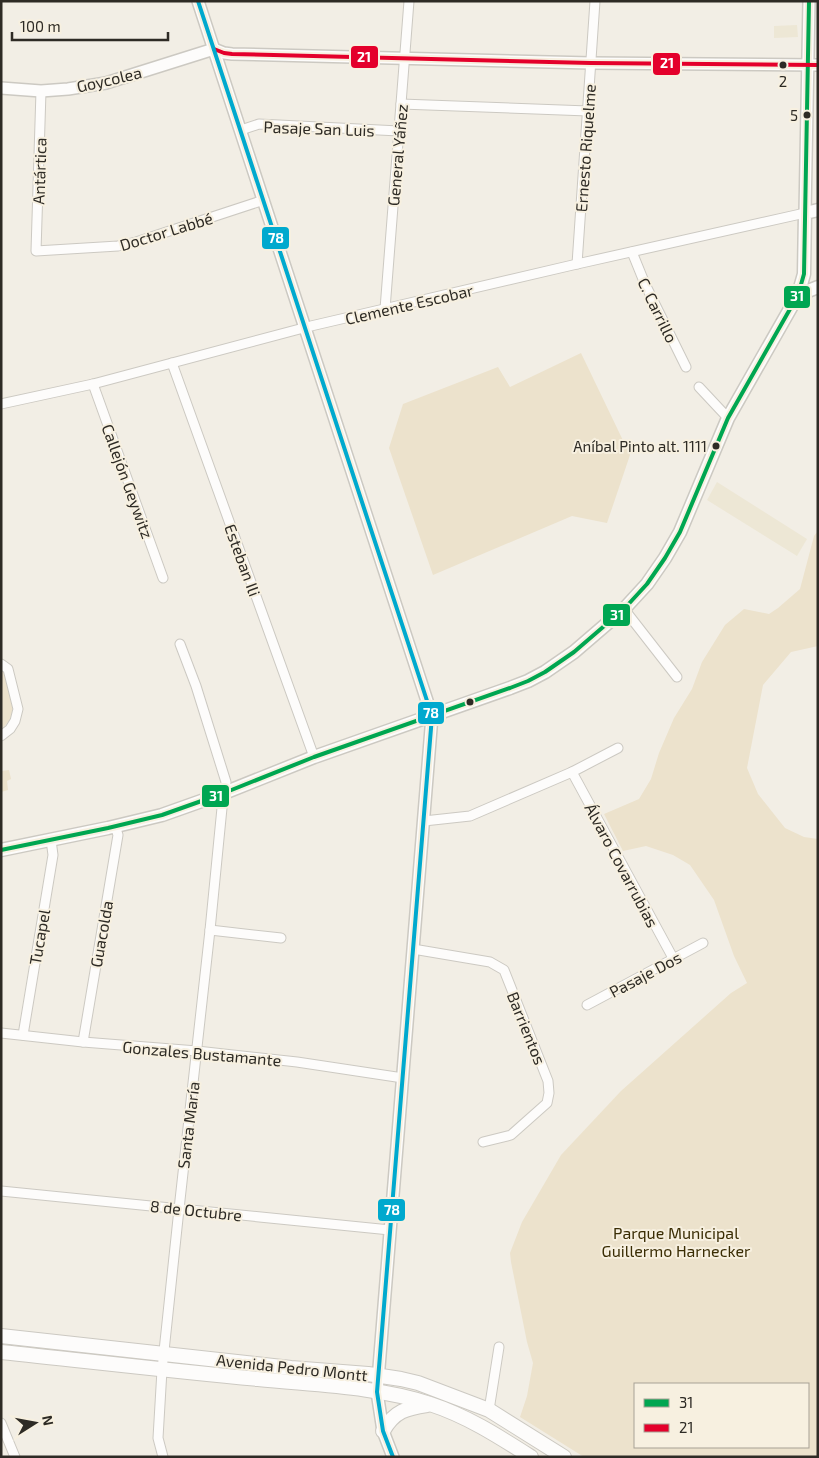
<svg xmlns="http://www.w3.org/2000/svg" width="819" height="1458" font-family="'Exo 2',sans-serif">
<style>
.built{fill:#ede7d5}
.green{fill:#ece2cc;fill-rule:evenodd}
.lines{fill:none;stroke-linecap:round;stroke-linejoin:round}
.minor-casing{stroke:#ccc9c2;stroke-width:11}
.tertiary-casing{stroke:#ccc9c2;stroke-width:14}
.secondary-casing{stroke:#ccc9c2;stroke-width:15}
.primary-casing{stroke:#ccc9c2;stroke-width:16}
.minor{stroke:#fdfcfb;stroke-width:9}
.tertiary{stroke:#fdfcfb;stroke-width:11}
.secondary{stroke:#fdfcfb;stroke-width:12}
.primary{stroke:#fdfcfb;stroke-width:14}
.bus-1-casing{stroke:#f7f0e0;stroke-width:8}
.bus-2-casing{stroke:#f7f0e0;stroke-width:8}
.bus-3-casing{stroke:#f7f0e0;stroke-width:8}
.bus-1{stroke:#00a651;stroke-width:4}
.bus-2{stroke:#e4002b;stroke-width:4}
.bus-3{stroke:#00a9ce;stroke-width:4}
.bus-dot{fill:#2e2b25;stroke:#f7f0e0;stroke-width:2}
.labels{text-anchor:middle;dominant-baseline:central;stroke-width:4;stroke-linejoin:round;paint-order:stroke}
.bus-label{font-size:15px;fill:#2e2b25;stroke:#f7f0e0;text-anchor:end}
.street-label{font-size:16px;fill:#2e2b25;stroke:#f7f0e0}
.park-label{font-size:16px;fill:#3a2d04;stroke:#f7f0e0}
.line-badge{stroke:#f7f0e0;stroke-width:2}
.badge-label{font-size:14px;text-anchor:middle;font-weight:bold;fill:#fff}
</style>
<rect width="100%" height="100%" fill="#f2eee5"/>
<!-- built -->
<g class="built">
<polygon points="797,25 798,37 774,38 774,26"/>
<polygon points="717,482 807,539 797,556 707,500"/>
</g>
<!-- green -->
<g class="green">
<polygon points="581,353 630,455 607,523 572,516 433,575 389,448 403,404 498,367 510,387"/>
<path d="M818 531V646L791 652 763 685 747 768 758 794 785 828 804 837 818 839V1457H584L520 1417 527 1396 533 1363 527 1342 511 1262 510 1253 522 1222 561 1155 621 1091 731 993 747 983 734 956 714 900 690 865 673 855 646 846 623 851 604 814 639 799 651 779 659 753 674 718 692 689 702 662 725 625 744 609 769 614 778 608 800 589 814 536ZM635 1384H808V1447H635Z"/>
<path d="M1 670 5 673C11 694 22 713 1 729Z"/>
<polygon points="9,770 11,779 7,781 8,790 1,792 1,771"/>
<polygon points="40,1344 150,1356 150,1361 15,1347 15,1345 27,1347"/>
</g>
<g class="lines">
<defs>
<g id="minor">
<polyline points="41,91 36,251 118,246 136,242 264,200"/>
<polyline points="401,104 588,111"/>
<polyline points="241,130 259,124 399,131"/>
<polyline points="632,252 645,284 686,367"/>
<polyline points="577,264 595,1"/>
<polyline points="385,309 409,1"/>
<polyline points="172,363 314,757"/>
<polyline points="93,384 163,578"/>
<polyline points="699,387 728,418"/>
<polyline points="1,404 93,384 311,326 577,264 805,213"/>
<polyline points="624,609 677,677"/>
<polyline points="1,664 8,669 18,709 15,721 10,729 1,736"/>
<polyline points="618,748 572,772 673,958"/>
<polyline points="424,821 470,816 572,772"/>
<polyline points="210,930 281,938"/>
<polyline points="413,949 490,962 504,970 548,1081 549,1093 547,1103 511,1135 483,1142"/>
<polyline points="587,1005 703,943"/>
<polyline points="1,1033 83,1042 197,1051 297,1062 403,1078"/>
<polyline points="23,1035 53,855 51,840"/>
<polyline points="83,1042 118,835 115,826"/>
<polyline points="1,1191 390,1230"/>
<polyline points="489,1410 499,1347"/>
<polyline points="1,1423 15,1457"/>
<polyline points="163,1457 158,1438 162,1370 179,1209 210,930 222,808 226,782 196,686 180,644"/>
</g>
<g id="tertiary">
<polyline points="198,1 432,716 377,1392 383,1431 393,1457"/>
<polyline points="214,49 224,53 232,54 591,63 818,65"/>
<polyline points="1,88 41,91 68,89 106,83 214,49"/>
<polyline points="805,213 809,1"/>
</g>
<g id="secondary">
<polyline points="798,295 818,287"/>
<polyline points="1,850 108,828 162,815 224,793 314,757 510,688 528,681 545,672 574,652 624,609 647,584 665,558 680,532 728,418 798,295 804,274 805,213 818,210"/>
</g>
<g id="primary">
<polyline points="1,1336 291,1368 368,1374 401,1379 418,1383 489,1410 564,1457"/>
<path d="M1 1352C87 1361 172 1371 258 1379 315 1385 375 1386 430 1404 467 1416 498 1436 531 1457"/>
<path d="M383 1431C394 1411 407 1408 427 1405"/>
</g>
</defs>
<!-- minor casing -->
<use href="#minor" class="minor-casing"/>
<!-- tertiary casing -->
<use href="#tertiary" class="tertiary-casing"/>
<!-- secondary casing -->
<use href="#secondary" class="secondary-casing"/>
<!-- primary casing -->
<use href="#primary" class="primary-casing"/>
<!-- minor -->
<use href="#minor" class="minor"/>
<!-- tertiary -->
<use href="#tertiary" class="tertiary"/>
<!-- secondary -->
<use href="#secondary" class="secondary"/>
<!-- primary -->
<use href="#primary" class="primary"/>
<defs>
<polyline id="bus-1" points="1,850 108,828 162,815 224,793 314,757 510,688 528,681 545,672 574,652 624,609 647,584 665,558 680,532 728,418 798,295 804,274 809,1"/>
<polyline id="bus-2" points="214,49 224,53 232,54 591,63 818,65"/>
<polyline id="bus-3" points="198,1 432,716 377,1392 383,1431 393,1457"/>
</defs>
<!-- bus-1 casing -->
<use href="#bus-1" class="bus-1-casing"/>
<!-- bus-2 casing -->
<use href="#bus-2" class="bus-2-casing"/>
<!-- bus-3 casing -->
<use href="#bus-3" class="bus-3-casing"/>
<!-- bus-1 -->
<use href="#bus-1" class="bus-1"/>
<!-- bus-2 -->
<use href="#bus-2" class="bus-2"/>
<!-- bus-3 -->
<use href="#bus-3" class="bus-3"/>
</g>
<!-- markers -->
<g class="bus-dot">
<circle cx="783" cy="65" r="4.5"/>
<circle cx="807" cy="115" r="4.5"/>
<circle cx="716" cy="446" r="4.5"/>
<circle cx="470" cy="702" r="4.5"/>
</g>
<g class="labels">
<!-- bus labels -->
<g class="bus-label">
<text x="783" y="81" text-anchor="middle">2</text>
<text x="798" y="115">5</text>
<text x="707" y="446">Aníbal Pinto alt. 1111</text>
</g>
<!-- street labels -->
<g class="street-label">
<text transform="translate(109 79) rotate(-13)">Goycolea</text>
<text transform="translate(319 128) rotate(2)">Pasaje San Luis</text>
<text transform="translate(585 148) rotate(-86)">Ernesto Riquelme</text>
<text transform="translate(397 155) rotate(-85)">General Yáñez</text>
<text transform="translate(39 171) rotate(-88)">Antártica</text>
<text transform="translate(166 231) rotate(-17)">Doctor Labbé</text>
<text transform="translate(409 304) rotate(-13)">Clemente Escobar</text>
<text transform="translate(658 310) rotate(64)">C. Carrillo</text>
<text transform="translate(128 481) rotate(70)">Callejón Geywitz</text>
<text transform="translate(243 560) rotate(70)">Esteban Ili</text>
<text transform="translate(622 865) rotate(62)">Álvaro Covarrubias</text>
<text transform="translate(101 934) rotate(-80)">Guacolda</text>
<text transform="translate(39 937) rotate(-80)">Tucapel</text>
<text transform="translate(645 974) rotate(-28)">Pasaje Dos</text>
<text transform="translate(527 1028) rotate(68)">Barrientos</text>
<text transform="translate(202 1053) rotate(5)">Gonzales Bustamante</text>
<text transform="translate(188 1125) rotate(-83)">Santa María</text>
<text transform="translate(196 1210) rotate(6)">8 de Octubre</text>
<text transform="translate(292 1367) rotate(6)">Avenida Pedro Montt</text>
</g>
<!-- park labels -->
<g class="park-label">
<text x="676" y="1232">Parque Municipal<tspan x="676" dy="18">Guillermo Harnecker</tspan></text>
</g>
</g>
<g class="line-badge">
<rect x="350" y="45" width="29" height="24" rx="5" fill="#e4002b"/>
<rect x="652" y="52" width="29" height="24" rx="5" fill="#e4002b"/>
<rect x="261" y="226" width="29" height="24" rx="5" fill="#00a9ce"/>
<rect x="783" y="285" width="28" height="24" rx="5" fill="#00a651"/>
<rect x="602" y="603" width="29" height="24" rx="5" fill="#00a651"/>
<rect x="417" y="701" width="28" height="24" rx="5" fill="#00a9ce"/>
<rect x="201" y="784" width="29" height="24" rx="5" fill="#00a651"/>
<rect x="377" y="1198" width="29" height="24" rx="5" fill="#00a9ce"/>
</g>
<g class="badge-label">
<text x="364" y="62">21</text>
<text x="667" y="68">21</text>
<text x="276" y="243">78</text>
<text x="797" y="301">31</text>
<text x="617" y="620">31</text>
<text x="431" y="718">78</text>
<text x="216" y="801">31</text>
<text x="392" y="1215">78</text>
</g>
<!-- border -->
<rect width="819" height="1458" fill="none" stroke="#2e2b25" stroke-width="5"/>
<!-- legend -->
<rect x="634" y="1383" width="175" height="65" fill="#f7f0e0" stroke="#a7a195"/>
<rect x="644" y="1399" width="25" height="8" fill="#00a651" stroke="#a7a195"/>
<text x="679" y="1408" font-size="15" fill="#2e2b25">31</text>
<rect x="644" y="1424" width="25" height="8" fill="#e4002b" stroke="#a7a195"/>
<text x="679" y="1433" font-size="15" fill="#2e2b25">21</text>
<!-- north arrow -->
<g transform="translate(35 1423) rotate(79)" stroke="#f7f0e0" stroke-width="4" paint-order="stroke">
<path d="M0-4L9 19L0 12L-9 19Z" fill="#2e2b25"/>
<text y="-8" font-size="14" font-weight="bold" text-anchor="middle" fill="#2e2b25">N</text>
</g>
<!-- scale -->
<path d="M12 32v8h156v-8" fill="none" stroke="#2e2b25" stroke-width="2.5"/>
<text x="20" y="32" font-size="15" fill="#2e2b25" stroke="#f7f0e0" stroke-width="4" paint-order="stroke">100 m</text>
</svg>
